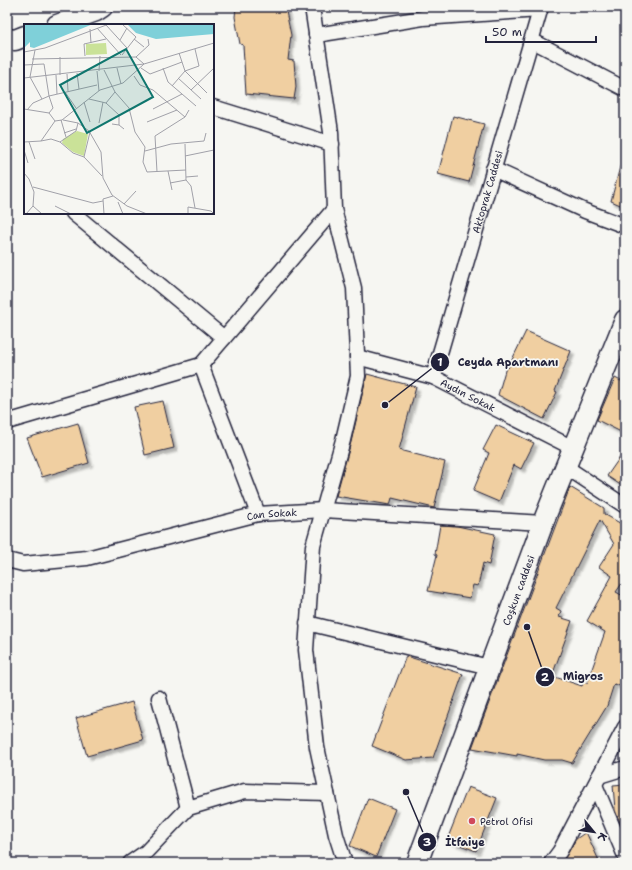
<svg xmlns="http://www.w3.org/2000/svg" width="632" height="870" font-family="'Shantell Sans',sans-serif">
<style>
.building{fill:#f0cfa1;stroke:#22223b;fill-rule:evenodd;filter:url(#shadow)}
.lines{fill:none;stroke-linecap:round;stroke-linejoin:round}
.street-casing{stroke:#22223b;stroke-width:17}
.secondary-casing{stroke:#22223b;stroke-width:23}
.street{stroke:#f6f6f2;stroke-width:14}
.secondary{stroke:#f6f6f2;stroke-width:20}
.poi-dot{fill:#d1495b;stroke:#f6f6f2;stroke-width:1.5}
.labels{text-anchor:middle;dominant-baseline:central;stroke-width:3.5;stroke-linejoin:round;paint-order:stroke}
.street-label{font-size:10px;fill:#22223b;stroke:#f6f6f2}
.poi-label{font-size:10px;fill:#22223b;stroke:#f6f6f2;text-anchor:start}
.inset-road{fill:none;stroke:#a1a1a9;stroke-width:1}
.view{fill:#0f766e;fill-opacity:0.15;stroke:#0f766e;stroke-width:2}
.inset-edge{fill:none;stroke:#22223b;stroke-width:2}
.leader{fill:none;stroke:#22223b;stroke-width:1.5}
.callout-dot{fill:#22223b;stroke:#f6f6f2;stroke-width:1.5}
.mark-label{font-size:12px;text-anchor:middle;font-weight:bold;fill:#fff}
.callout-label{font-size:11px;text-anchor:middle;font-weight:bold;fill:#22223b;stroke:#f6f6f2;stroke-width:3.5;stroke-linejoin:round;paint-order:stroke}
</style>
<defs>
<filter id="shadow"><feDropShadow dx="3.5" dy="3.5" stdDeviation="1" flood-color="#0004"/></filter>
</defs>
<rect width="100%" height="100%" fill="#f6f6f2"/>
<filter id="ink" filterUnits="userSpaceOnUse"><feTurbulence type="fractalNoise" baseFrequency=".025" numOctaves="2"/><feDisplacementMap in="SourceGraphic" scale="8" xChannelSelector="R" yChannelSelector="G"/><feConvolveMatrix kernelMatrix="1 2 1 2 8 2 1 2 1" color-interpolation-filters="sRGB"/></filter>
<g filter="url(#ink)">
<!-- building -->
<g class="building">
<polygon points="236,7 285,7 291,35 288,60 294,61 296,87 294,99 246,94 243,45 240,44 235,17"/>
<polygon points="453,116 484,124 469,182 438,174"/>
<polygon points="621,163 625,163 625,207 611,201"/>
<polygon points="526,331 571,351 555,391 557,392 544,419 498,395 506,367 508,368"/>
<polygon points="367,374 416,387 399,450 445,462 434,508 392,498 390,505 336,496 351,442"/>
<polygon points="615,378 625,383 625,434 597,420"/>
<polygon points="163,401 174,448 145,455 134,407"/>
<polygon points="78,423 89,463 42,477 27,438"/>
<polygon points="496,425 534,443 521,469 514,465 499,502 473,491 489,453 483,450"/>
<polygon points="625,450 625,488 607,476"/>
<path d="M570 487 604 508V514L625 526V584L623 582 616 592 625 597V687L614 684 607 706 572 763 562 760H544L517 754V756L472 748ZM600 520 614 544 599 567 612 576 587 621 605 632 587 683 583 682 582 686 552 676 572 621 559 617 561 611 556 608Z"/>
<polygon points="440,525 457,526 495,534 489,565 483,563 478,586 473,585 470,598 428,591 437,555 435,554"/>
<polygon points="406,656 463,674 433,758 406,760 372,746"/>
<polygon points="132,702 143,740 87,756 76,718"/>
<polygon points="625,784 625,825 621,825 615,810 613,785"/>
<polygon points="468,787 497,798 476,851 447,840"/>
<polygon points="368,798 395,809 376,857 350,846"/>
<polygon points="586,832 600,863 562,863 576,839"/>
</g>
<g class="lines">
<defs>
<g id="street">
<polyline points="312,7 331,132 334,209 354,288 358,376 343,440 313,546 306,650 317,747 336,835 345,863"/>
<polyline points="316,35 423,18 540,10"/>
<polyline points="531,40 625,89"/>
<polyline points="213,107 332,144"/>
<polyline points="493,169 585,211 625,226"/>
<polyline points="73,213 224,338"/>
<path id="s1" d="M357 357 433 377 573 448"/>
<polyline points="201,365 258,514"/>
<path id="s2" d="M433 377 541 7"/>
<polyline points="7,422 201,365 334,209"/>
<polyline points="566,467 625,506"/>
<path id="s3" d="M7 560 23 564 87 558 258 514 323 510 543 523"/>
<polyline points="307,623 489,667"/>
<polyline points="159,698 188,808"/>
<polyline points="599,776 625,768"/>
<polyline points="595,785 625,856"/>
<polyline points="130,863 146,852 188,808 245,791 327,793"/>
<polyline points="551,863 560,851 625,727"/>
</g>
<g id="secondary">
<polyline points="57,25 96,11 102,7"/>
<polyline points="7,39 15,40 25,36"/>
<path id="s4" d="M417 863 546 515 625 320"/>
</g>
</defs>
<!-- street casing -->
<use href="#street" class="street-casing"/>
<!-- secondary casing -->
<use href="#secondary" class="secondary-casing"/>
<!-- street -->
<use href="#street" class="street"/>
<!-- secondary -->
<use href="#secondary" class="secondary"/>
</g>
</g>
<!-- markers -->
<circle class="poi-dot" cx="472" cy="821" r="4"/>
<g class="labels">
<!-- street labels -->
<g class="street-label">
<text stroke="none"><textPath href="#s2" startOffset="193">Aktoprak Caddesi</textPath></text>
<text stroke="none"><textPath href="#s1" startOffset="118">Aydın Sokak</textPath></text>
<text stroke="none"><textPath href="#s3" startOffset="271">Can Sokak</textPath></text>
<text stroke="none"><textPath href="#s4" startOffset="291">Coşkun caddesi</textPath></text>
</g>
<!-- poi labels -->
<g class="poi-label">
<text x="480" y="821">Petrol Ofisi</text>
</g>
</g>
<!-- overview -->
<g transform="translate(24 24)">
<rect width="190" height="190" fill="#f6f6f2"/>
<path d="M82 19 83 30 62 31V20ZM53 107 64 110 60 132 49 128 38 119 39 115Z" fill="#cae298"/>
<path d="M0 0H69L10 24 6 23V18L0 24ZM190 0V10L132 15 112 9 104 1Z" fill="#7fd0d9"/>
<path class="inset-road" d="M82 1 103 24M73 4 97 31M66 5 67 19M110 15 120 23M96 16 103 4M11 26 6 53 18 75M0 28 21 24 85 0M155 29 161 47 183 69M98 31 112 13 98 0M61 32 60 20 82 15M36 33V51M8 35 112 33M120 40 112 33 125 21 124 15M0 41 20 40 25 72 29 84 25 89M93 44 97 60M117 44 126 50 158 38M139 44 144 58 172 82M80 46 91 68 105 84 111 108 121 123 119 138 123 148 162 146M73 47 75 67M75 47 76 32M53 49 55 65M43 50 44 67M32 51 33 70M110 52 116 61 129 66 161 93M0 54 120 40 190 19M154 54 177 75M148 62 161 47 175 42 171 25M167 66 190 44M41 68 52 84M65 75 82 79 95 91V101M60 78 66 98M82 79 91 68M0 85 25 89 31 97 38 96 76 66 99 59 120 40M129 85 158 70M3 86 9 79 25 72 73 61M37 96 42 113M39 96 54 99 65 107 77 128 79 154 88 171 103 182 123 190M123 98 153 86M75 99 79 78M88 100 95 101 100 105M40 109 52 105M17 117 27 115 36 118 52 107 54 99M0 118 17 117 31 97M5 118 11 135M36 118 49 129 60 133 78 152M161 120 162 156 167 162 171 184M0 126 4 139M121 127 147 120 180 117 182 109M161 132 190 126M60 133 66 108M144 147 148 166M133 148 131 112 161 93 165 86M0 149 5 155 10 168 9 182 2 190M162 153 174 152M146 159 162 156M9 163 69 179 79 177M94 178 99 190M100 180 112 167M9 182 18 190M31 182 47 190M80 190 79 175 89 172M164 190V183L187 187 190 190"/>
<path class="view" d="M102 25 129 73 63 109 36 61Z"/>
<rect width="190" height="190" class="inset-edge"/>
</g>
<!-- callouts -->
<path class="leader" d="M385 405L440 362M527 627L545 677M406 792L427 842"/>
<g class="callout-dot">
<circle cx="385" cy="405" r="4"/>
<circle cx="527" cy="627" r="4"/>
<circle cx="406" cy="792" r="4"/>
<circle cx="440" cy="362" r="10"/>
<circle cx="545" cy="677" r="10"/>
<circle cx="427" cy="842" r="10"/>
</g>
<g class="mark-label">
<text x="440" y="366">1</text>
<text x="545" y="681">2</text>
<text x="427" y="846">3</text>
</g>
<g class="callout-label">
<text x="508" y="366">Ceyda Apartmanı</text>
<text x="583" y="680">Migros</text>
<text x="465" y="846">İtfaiye</text>
</g>
<!-- margin -->
<rect width="632" height="870" fill="none" stroke="#f6f6f2" stroke-width="24"/>
<rect x="12" y="12" width="608" height="846" fill="none" stroke="#22223b" stroke-width="1.5" filter="url(#ink)"/>
<!-- north arrow -->
<g transform="translate(594 832) rotate(119)" stroke="#f6f6f2" stroke-width="3" paint-order="stroke">
<path d="M0-3L7 15L0 10L-7 15Z" fill="#22223b"/>
<text y="-6" font-size="11" font-weight="bold" text-anchor="middle" fill="#22223b">K</text>
</g>
<!-- scale -->
<path d="M486 36v6h110v-6" fill="none" stroke="#22223b" stroke-width="2"/>
<text x="492" y="36" font-size="12" fill="#22223b" stroke="#f6f6f2" stroke-width="3" paint-order="stroke">50 m</text>
</svg>
